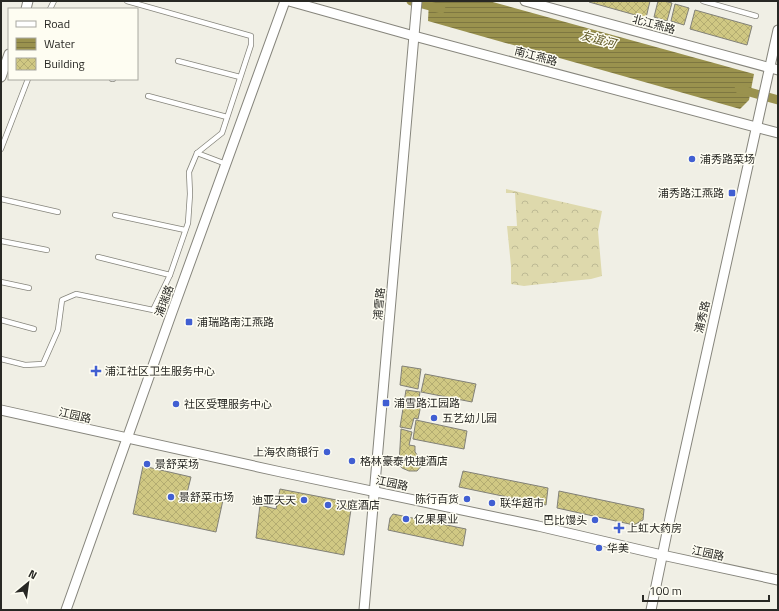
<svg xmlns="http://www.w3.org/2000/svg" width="779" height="611" font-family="'Titillium Web','Noto Sans SC',sans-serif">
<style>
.forest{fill:url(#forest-crowns)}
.water{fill:url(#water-rules)}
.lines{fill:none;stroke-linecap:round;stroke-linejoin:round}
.canal{stroke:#9a924e;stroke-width:9}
.building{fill:url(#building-cross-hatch);stroke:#828178}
.service-casing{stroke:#86857c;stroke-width:6}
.minor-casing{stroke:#86857c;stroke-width:11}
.service{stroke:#fff;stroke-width:4.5}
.minor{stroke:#fff;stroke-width:9}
.poi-dot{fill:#415fd2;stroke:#fefdf2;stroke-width:1.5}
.labels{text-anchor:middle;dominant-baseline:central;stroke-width:3;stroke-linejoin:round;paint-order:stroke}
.street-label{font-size:11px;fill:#282824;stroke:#fefdf2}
.poi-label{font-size:11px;fill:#282824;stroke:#fefdf2;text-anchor:start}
.water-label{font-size:12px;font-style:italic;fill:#5c5522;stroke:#fefdf2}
</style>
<defs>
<pattern id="forest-crowns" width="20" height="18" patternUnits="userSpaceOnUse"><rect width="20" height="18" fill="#ded9ac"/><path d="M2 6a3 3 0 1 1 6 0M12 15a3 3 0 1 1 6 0" fill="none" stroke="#beba94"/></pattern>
<pattern id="water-rules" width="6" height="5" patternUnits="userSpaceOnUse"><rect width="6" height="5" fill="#9a924e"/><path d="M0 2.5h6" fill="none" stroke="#7e7741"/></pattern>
<pattern id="building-cross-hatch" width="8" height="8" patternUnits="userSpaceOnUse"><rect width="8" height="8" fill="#d0c883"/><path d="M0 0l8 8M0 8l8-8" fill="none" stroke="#b3ac71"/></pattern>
</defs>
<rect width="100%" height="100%" fill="#f0efe5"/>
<!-- forest -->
<polygon class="forest" points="506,189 602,211 598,231 602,276 591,279 532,285 524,286 511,284 511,266 507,226 517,226 515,193 506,193"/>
<!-- water -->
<polygon class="water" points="429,1 489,1 754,74 749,100 740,109 428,21"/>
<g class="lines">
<!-- canal -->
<g class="canal">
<polyline points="411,1 441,9"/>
<polyline points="739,89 778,100"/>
</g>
</g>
<!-- building -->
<g class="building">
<polygon points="589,1 650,1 646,18 589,2"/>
<polygon points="658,1 664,1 672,3 667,21 654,17"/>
<polygon points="675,4 689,8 684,25 671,21"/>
<polygon points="695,10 752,26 747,45 690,29"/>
<polygon points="402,366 421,369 418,389 400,385"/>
<polygon points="425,374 476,384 472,402 421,392"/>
<polygon points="406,390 420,392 418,405 421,405 418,419 414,418 411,429 400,427"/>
<polygon points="416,420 467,431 464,449 413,439"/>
<polygon points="401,429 412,432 409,445 415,446 415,452 422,461 422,465 417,471 409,471 402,468 399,465"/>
<polygon points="143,466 191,477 187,493 223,500 216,532 133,514"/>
<polygon points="463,471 548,488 546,505 459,487"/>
<polygon points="280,489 352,503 344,555 256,538 260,505 276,509"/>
<polygon points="559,491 644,509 643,520 634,525 557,508"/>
<polygon points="393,514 466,529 463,546 388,530 390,518"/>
</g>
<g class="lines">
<defs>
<g id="service">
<polyline points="127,1 251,36 251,45 222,133 197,153 226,164"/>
<polyline points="703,1 756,16"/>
<polyline points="50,9 54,1"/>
<polyline points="178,61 240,77"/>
<polyline points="112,79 113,79"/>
<polyline points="148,96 227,117"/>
<polyline points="1,149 28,79"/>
<polyline points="1,199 58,212"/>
<polyline points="115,215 185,230"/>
<polyline points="1,241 47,250"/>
<polyline points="98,257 170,275"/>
<polyline points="1,282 29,288"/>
<polyline points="1,320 34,329"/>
<polyline points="1,359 25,365 43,364 58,330 62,300 76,294 153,310 170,275 188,223 190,194 189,172 197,153"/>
</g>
<g id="minor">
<polyline points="289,1 414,36 778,133"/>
<polyline points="525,1 778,70"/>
<polyline points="26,9 28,1"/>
<polyline points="1,77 9,54"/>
<polyline points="1,410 281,472 538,526 662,555 778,580"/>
<polyline points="66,610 171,315 285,1"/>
<polyline points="364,610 417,1"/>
<polyline points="651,610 670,518 778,30"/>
</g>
</defs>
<!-- service casing -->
<use href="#service" class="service-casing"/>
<!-- minor casing -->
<use href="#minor" class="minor-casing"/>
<!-- service -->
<use href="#service" class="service"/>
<!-- minor -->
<use href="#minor" class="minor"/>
</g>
<!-- markers -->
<g class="poi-dot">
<circle cx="692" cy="159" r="4"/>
<rect x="728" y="189" width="8" height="8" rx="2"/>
<rect x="185" y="318" width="8" height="8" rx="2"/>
<path d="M94 365h4v4h4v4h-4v4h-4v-4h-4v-4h4z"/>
<rect x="382" y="399" width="8" height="8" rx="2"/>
<circle cx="176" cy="404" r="4"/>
<circle cx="434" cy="418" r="4"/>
<circle cx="327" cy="452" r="4"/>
<circle cx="352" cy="461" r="4"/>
<circle cx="147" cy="464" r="4"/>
<circle cx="171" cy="497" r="4"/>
<circle cx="467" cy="499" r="4"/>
<circle cx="304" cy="500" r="4"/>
<circle cx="492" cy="503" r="4"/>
<circle cx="328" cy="505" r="4"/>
<circle cx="406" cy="519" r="4"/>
<circle cx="595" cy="520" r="4"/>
<path d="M617 522h4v4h4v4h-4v4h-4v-4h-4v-4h4z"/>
<circle cx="599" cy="548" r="4"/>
</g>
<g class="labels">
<!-- street labels -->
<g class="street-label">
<text transform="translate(654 24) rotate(15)">北江燕路</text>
<text transform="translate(536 56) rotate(15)">南江燕路</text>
<text transform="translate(164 301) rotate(-70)">浦瑞路</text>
<text transform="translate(379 304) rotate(-85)">浦雪路</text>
<text transform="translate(702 317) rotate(-77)">浦秀路</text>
<text transform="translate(75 415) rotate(13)">江园路</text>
<text transform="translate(392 483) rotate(12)">江园路</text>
<text transform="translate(708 553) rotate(12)">江园路</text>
</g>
<!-- poi labels -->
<g class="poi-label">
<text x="700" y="159">浦秀路菜场</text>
<text x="724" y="193" text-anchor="end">浦秀路江燕路</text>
<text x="197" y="322">浦瑞路南江燕路</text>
<text x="105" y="371">浦江社区卫生服务中心</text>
<text x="394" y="403">浦雪路江园路</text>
<text x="184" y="404">社区受理服务中心</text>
<text x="442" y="418">五艺幼儿园</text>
<text x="319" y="452" text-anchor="end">上海农商银行</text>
<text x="360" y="461">格林豪泰快捷酒店</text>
<text x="155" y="464">景舒菜场</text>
<text x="179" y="497">景舒菜市场</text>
<text x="459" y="499" text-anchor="end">陈行百货</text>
<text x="296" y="500" text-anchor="end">迪亚天天</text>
<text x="500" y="503">联华超市</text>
<text x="336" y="505">汉庭酒店</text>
<text x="414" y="519">亿果果业</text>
<text x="587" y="520" text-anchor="end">巴比馒头</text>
<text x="627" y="528">上虹大药房</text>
<text x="607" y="548">华美</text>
</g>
<!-- water labels -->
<g class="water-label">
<text transform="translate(598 39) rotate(15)">友谊河</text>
</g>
</g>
<!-- border -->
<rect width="779" height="611" fill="none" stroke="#282824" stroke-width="4"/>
<!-- legend -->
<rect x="8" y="8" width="130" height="72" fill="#fefdf2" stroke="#a8a8a0"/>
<rect x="16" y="21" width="20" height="6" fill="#ffffff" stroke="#a8a8a0"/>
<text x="44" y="28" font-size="12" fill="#282824">Road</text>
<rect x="16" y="38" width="20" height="12" fill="url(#water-rules)" stroke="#a8a8a0"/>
<text x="44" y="48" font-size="12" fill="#282824">Water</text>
<rect x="16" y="58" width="20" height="12" fill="url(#building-cross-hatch)" stroke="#a8a8a0"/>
<text x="44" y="68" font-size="12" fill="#282824">Building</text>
<!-- north arrow -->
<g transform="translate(28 583) rotate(29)" stroke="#fefdf2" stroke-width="3" paint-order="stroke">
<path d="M0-3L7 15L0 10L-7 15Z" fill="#282824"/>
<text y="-6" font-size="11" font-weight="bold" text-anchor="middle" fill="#282824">N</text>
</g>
<!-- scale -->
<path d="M643 595v6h126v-6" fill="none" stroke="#282824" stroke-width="2"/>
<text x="649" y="595" font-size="12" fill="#282824" stroke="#fefdf2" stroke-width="3" paint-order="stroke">100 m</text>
</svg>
